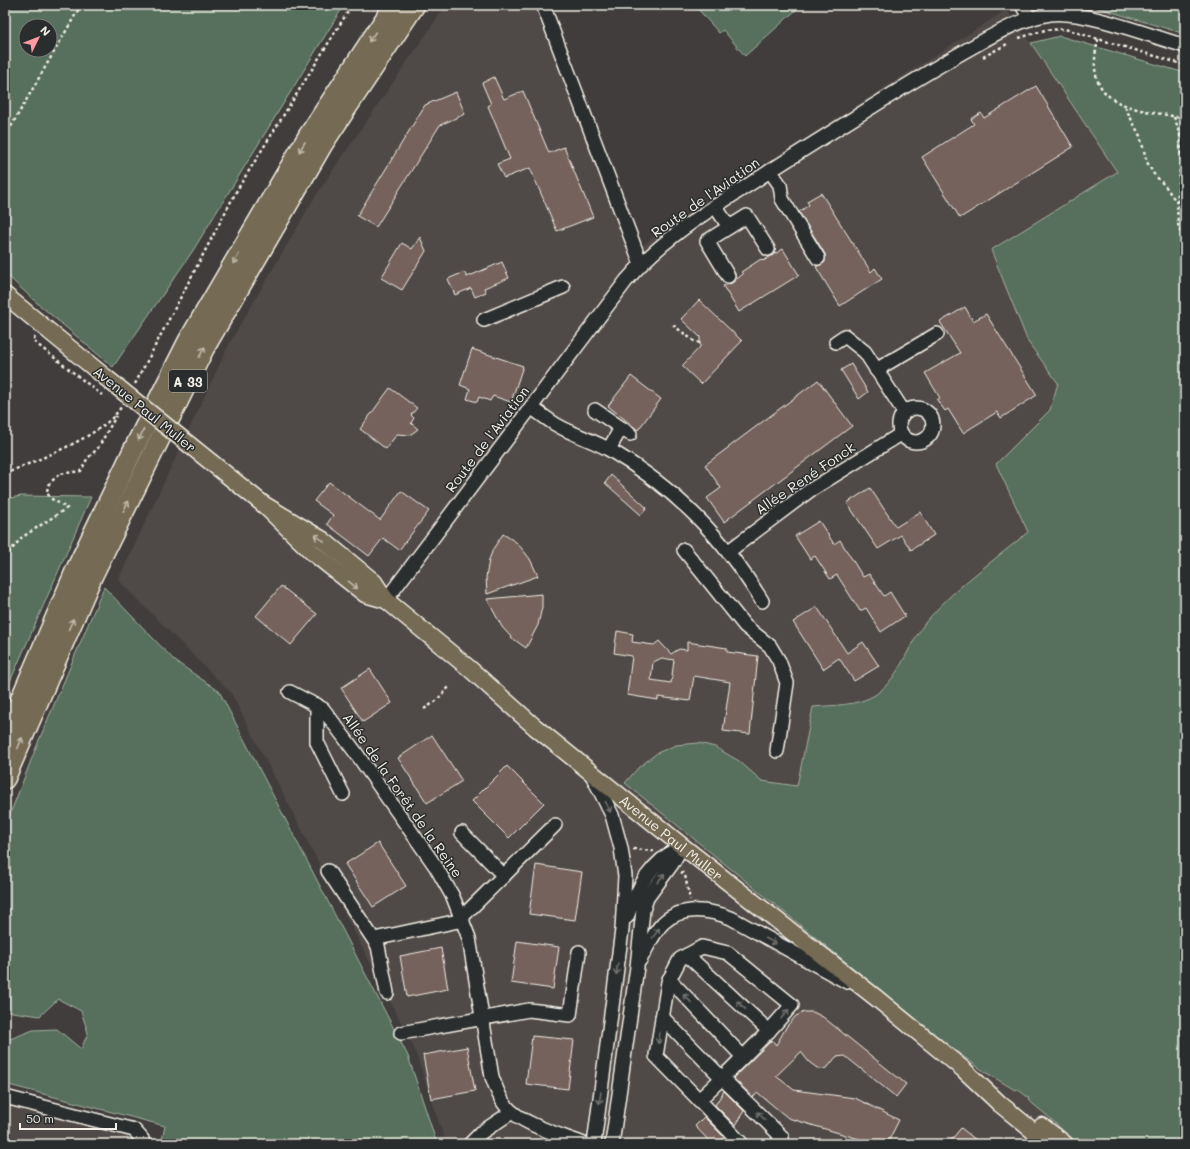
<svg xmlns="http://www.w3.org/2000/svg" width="1190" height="1149" font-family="Mali,sans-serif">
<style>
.built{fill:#504846}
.green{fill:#57705d;stroke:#a6b0a2;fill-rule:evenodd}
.building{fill:#74625c;stroke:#f4f1e8;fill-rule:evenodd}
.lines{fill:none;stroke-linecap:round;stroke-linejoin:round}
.minor-casing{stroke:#f4f1e8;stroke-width:16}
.major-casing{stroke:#f4f1e8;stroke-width:19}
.highway-casing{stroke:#f4f1e8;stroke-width:22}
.path{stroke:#f4f1e8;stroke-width:2.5;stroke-dasharray:3 3;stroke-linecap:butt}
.minor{stroke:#2a2d2e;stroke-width:13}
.major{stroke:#756b52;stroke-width:16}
.highway{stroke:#756b52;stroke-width:19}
.major-bridge-casing{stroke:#f4f1e8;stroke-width:19;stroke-linecap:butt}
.major-bridge{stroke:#756b52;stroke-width:16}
.oneway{stroke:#c1bbac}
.oneway2{stroke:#71726f}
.labels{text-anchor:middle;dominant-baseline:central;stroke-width:3;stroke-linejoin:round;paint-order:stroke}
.shield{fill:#2a2d2e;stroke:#b7b6b0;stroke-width:1}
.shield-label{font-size:13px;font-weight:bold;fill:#f4f1e8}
.street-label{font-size:14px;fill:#f4f1e8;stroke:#2a2d2e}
</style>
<rect width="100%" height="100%" fill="#403d3c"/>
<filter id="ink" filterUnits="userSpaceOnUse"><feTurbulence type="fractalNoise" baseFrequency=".025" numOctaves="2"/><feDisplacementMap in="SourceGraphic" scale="8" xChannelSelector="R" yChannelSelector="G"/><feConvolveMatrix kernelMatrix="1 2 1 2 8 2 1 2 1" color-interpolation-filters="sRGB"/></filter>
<g filter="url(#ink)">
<!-- built -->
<g class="built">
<polygon points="446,5 536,5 631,256 660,231 1006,10 1031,43 1117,172 992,250 1028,342 1058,383 1050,410 996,464 1028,532 944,602 929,617 887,686 874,696 858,702 813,707 797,786 762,781 739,761 715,747 699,743 880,989 953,1049 985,1072 1015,1090 1017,1088 1029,1098 1028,1100 1050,1118 1077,1144 446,1144 414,1048 231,693 118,580 229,344 316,195"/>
<polygon points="5,1091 131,1134 137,1144 5,1144"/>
</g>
<!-- green -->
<g class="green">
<path d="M5 5H344L192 252 113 367 37 303 10 278 5 271ZM26 26H50V50H26Z"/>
<polygon points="700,5 791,5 796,10 745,56 723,30 719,33 697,8"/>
<polygon points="1088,5 1185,5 1185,34"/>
<path d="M1060 36 1185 73V1144H1077L1050 1118 1028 1100 1029 1098 1017 1089 1015 1090 985 1072 953 1049 625 783 638 768 657 753 676 745 699 743 715 747 739 761 762 781 797 786 813 707C833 705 857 706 875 695 902 677 909 639 931 616 958 585 996 559 1028 532L996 464 1050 410 1058 383 1028 342 991 250 1117 172 1031 43Z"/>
<polygon points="21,496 91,497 5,693 5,499"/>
<polygon points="104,587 175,661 219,691 408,1056 437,1144 161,1144 165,1126 5,1084 5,1041 33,1030 57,1029 81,1049 88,1033 81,1011 58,999 40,1016 5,1011 5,827 39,740"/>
</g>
<!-- building -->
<g class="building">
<polygon points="494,77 504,99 523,91 549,153 564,147 593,217 557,231 530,168 504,178 497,164 510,159 488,106 491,104 482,83"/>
<polygon points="1036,86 1073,147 960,218 922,157 974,124 971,119 981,113 984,118"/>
<polygon points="456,92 465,114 440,125 376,227 357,216 425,105"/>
<polygon points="821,193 871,272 875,268 882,279 840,306 816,267 825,262 825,254 799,212 809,205 807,201"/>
<polygon points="420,237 426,251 402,290 381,278 402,243 412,249"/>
<polygon points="783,249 799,275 739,312 723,286 732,283 743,274 741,272 761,259 763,261"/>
<polygon points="502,262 509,278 484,288 486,292 475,297 471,288 455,295 448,279 464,272 467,277"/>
<polygon points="699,300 742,341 701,384 682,366 700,347 700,337 681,319"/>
<polygon points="965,307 973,321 986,314 1037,395 1001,418 997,412 963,433 948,409 945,411 937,400 940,398 925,373 960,353 940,322"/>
<polygon points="472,349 523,366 511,402 493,396 490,401 479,397 477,402 467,399 470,389 460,385"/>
<polygon points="851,364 868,392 859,399 841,370"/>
<polygon points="631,376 661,399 638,430 608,406"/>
<polygon points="818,380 852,426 724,522 707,498 721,488 705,465"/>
<polygon points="390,388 417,408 411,415 414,418 411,423 418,429 410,435 397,434 386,449 360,429"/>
<polygon points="611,475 647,508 641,515 605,483"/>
<polygon points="329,482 380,520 401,491 429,511 399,550 383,538 369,556 327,524 333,515 314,501"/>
<polygon points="870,488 896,527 920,512 934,535 911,550 901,535 878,549 847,503"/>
<polygon points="819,521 834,544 840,540 863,577 869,574 884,596 890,592 905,616 881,632 866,608 860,611 837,575 830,579 815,556 810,559 795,536"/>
<polygon points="503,534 516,542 523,550 530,559 538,576 487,594 486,577 489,560 493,549"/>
<polygon points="281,586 317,614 291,645 256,616"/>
<polygon points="542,594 542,607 538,625 526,648 512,638 502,627 487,599"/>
<polygon points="817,607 847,653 863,642 879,666 854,681 839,658 823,669 793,622"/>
<path d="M617 631 633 634 632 642 654 645 659 641 671 654 679 649 687 650V642L727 648V652L758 656 750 734 723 731 730 682 694 676 690 701 658 697V700L627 695 632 656 614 653ZM662 658 674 660 671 683 651 680 653 662Z"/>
<polygon points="370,669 392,703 363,722 341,688"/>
<polygon points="432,735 462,781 427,803 398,758"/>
<polygon points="507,766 544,803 509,838 472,801"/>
<polygon points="378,843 406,886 373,907 345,864"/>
<polygon points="536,865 582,872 575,920 529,914"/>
<polygon points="517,941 559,947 553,989 511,983"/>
<polygon points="441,948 448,989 407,997 400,956"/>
<polygon points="804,1012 813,1012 823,1017 906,1084 896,1097 845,1056 836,1057 828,1067 824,1069 817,1068 809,1062 801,1052 776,1076 794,1090 855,1098 899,1120 887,1144 876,1144 788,1118 758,1093 753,1097 733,1078 772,1040 776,1045 787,1026 796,1016"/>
<polygon points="532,1036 574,1040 568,1089 526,1084"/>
<polygon points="467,1047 475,1091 431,1099 423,1055"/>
<polygon points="724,1091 744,1111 735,1125 715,1105"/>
<polygon points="704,1117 724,1137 716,1144 712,1144 695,1126"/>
<polygon points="961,1128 981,1144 948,1144"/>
</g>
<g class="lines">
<defs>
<g id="minor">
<polyline points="543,5 641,264"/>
<polyline points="1022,5 1030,19"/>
<polyline points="770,171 780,185 782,199 818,258"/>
<polyline points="715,206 729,227"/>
<polyline points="728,276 707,241 747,216 768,249"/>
<polyline points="484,320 563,287"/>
<polyline points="836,342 845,336 865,352 904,412"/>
<polyline points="876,370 937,334"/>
<path d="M531 407C539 413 547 419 555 424 573 435 593 440 610 450 676 489 722 536 762 601"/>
<circle cx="916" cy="425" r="17"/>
<polyline points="595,410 630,434"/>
<polyline points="609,449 621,428"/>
<polyline points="684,550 745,626 770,646 779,661 787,683 777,751"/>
<polyline points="729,551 809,491 901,434"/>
<path d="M386 600 626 281C657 244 698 217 739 191 776 167 814 143 851 120 889 96 926 73 965 51 992 36 1018 19 1050 14 1085 10 1150 36 1185 46"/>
<path d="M290 692 323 709 356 753 436 867 453 897 469 938 492 1077C496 1087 499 1098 506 1106 522 1125 561 1135 584 1144"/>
<polyline points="317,705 317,742 343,794"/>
<polyline points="591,773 612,815 621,848 625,876 622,930 594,1144"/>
<polyline points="462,833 504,876"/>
<polyline points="328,871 378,946 387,993"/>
<polyline points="462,917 555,825"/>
<path d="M627 917C639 884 650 864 681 846"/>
<polyline points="374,939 463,920"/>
<polyline points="687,955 769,1031"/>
<path d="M640 960C647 948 653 933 663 923 682 905 710 910 731 918L847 982"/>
<polyline points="669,979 743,1057"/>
<polyline points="662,1017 722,1078 699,1100"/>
<polyline points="401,1033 529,1010 570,1015 579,952"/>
<polyline points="5,1097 134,1130 142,1139 143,1144"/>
<polyline points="470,1144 482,1132 512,1112"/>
<polyline points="612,1144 637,967 643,910 647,898 672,864 682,846"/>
<polyline points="742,1144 656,1056 668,982 680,959 702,947 728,953 792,1005 769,1031 722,1078 782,1137 777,1144"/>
</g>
<g id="major">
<polyline points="5,295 105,377"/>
<polyline points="212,463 263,504 312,552 365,594 386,600"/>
<path id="s1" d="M263 504 323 540 374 582 386 600 470 669 535 727 682 846 875 997 963 1069 1000 1104 1049 1144"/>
<polyline points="1042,1126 1065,1144"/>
</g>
<g id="highway">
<polyline points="5,735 77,567 133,450 188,341 308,136 394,5"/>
<polyline points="5,779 93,575 204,349 323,144 415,5"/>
</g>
</defs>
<!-- minor casing -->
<use href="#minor" class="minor-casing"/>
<!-- major casing -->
<use href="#major" class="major-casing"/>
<!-- highway casing -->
<use href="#highway" class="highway-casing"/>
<!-- path -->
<g class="path">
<polyline points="1019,38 1045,30 1065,29 1185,65"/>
<path d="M1098 39C1097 46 1095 53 1095 60 1092 112 1149 109 1185 119"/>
<polyline points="983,57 1009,43"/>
<polyline points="1125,107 1140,136 1147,162 1153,173 1166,187 1177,203"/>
<polyline points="1174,117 1180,133 1181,158 1177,204 1178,224 1185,247"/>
<polyline points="5,137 81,5"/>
<polyline points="673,325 694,341 700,343"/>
<polyline points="35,337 33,341 102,395"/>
<polyline points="135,384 237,190 352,5"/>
<path d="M5 474C37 459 103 437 121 407"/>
<polyline points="5,558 21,538 67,508 50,498 47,492 48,485 59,474 81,471 87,459 98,448 116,416"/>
<polyline points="424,709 435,702 449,687"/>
<polyline points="633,849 654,851"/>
<polyline points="681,872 685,875 690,900"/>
</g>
<!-- minor -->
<use href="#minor" class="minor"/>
<!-- major -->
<use href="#major" class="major"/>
<!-- highway -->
<use href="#highway" class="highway"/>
<defs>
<polyline id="major-bridge" points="105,377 212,463"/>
</defs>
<!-- major-bridge casing -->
<use href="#major-bridge" class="major-bridge-casing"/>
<!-- major-bridge -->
<use href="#major-bridge" class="major-bridge"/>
</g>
<!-- one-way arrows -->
<defs><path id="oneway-shaft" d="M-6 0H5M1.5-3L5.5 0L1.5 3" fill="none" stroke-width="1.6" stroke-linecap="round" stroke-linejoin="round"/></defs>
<g class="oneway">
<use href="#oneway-shaft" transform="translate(372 37) rotate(124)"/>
<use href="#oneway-shaft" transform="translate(302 147) rotate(120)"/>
<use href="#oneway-shaft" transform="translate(236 259) rotate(120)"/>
<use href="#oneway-shaft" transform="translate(202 352) rotate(-62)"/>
<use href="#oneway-shaft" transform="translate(141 435) rotate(117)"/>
<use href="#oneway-shaft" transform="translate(126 506) rotate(-64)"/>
<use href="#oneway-shaft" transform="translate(319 538) rotate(-148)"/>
<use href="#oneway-shaft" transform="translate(353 585) rotate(39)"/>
<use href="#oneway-shaft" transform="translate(71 624) rotate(-66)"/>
<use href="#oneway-shaft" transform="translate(20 743) rotate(-68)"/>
</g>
<g class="oneway2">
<use href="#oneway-shaft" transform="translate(608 807) rotate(64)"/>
<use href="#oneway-shaft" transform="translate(661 878) rotate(-52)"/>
<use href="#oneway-shaft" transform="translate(656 933) rotate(-54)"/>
<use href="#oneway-shaft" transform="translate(771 941) rotate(28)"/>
<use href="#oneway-shaft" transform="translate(617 969) rotate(98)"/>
<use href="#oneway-shaft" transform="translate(687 998) rotate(-133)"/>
<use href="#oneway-shaft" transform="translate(741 1005) rotate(-137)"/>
<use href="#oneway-shaft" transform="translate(785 1014) rotate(-49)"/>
<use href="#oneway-shaft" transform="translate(659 1038) rotate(99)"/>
<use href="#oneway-shaft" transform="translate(600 1098) rotate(98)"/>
<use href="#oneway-shaft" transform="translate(761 1116) rotate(-135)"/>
</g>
</g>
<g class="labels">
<!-- shield labels -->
<rect class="shield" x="169" y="370" width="38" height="22" rx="3"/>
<g class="shield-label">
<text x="188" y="381">A 33</text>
</g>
<!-- street labels -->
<g class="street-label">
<text transform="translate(705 197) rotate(-35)">Route de l'Aviation</text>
<text transform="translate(145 409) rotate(39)">Avenue Paul Muller</text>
<text transform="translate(487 439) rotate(-53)">Route de l'Aviation</text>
<text transform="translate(805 478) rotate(-34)">Allée René Fonck</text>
<text transform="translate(403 795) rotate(55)">Allée de la Forêt de la Reine</text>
<text stroke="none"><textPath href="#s1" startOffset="529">Avenue Paul Muller</textPath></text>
</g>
</g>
<!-- margin -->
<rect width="1190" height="1149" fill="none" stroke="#2a2d2e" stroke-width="20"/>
<rect x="10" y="10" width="1170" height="1129" fill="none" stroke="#f4f1e8" stroke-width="1.5" filter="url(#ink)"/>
<!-- north arrow -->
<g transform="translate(38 38) rotate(47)"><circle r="19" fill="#2a2d2e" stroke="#7b7b78"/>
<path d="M0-3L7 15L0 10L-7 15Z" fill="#ff9aa2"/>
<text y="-6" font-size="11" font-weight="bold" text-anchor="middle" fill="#f4f1e8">N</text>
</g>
<!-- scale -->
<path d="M20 1123v6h96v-6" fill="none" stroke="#f4f1e8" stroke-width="2"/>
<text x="26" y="1123" font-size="12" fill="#f4f1e8" stroke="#2a2d2e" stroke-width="3" paint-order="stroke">50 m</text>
</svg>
